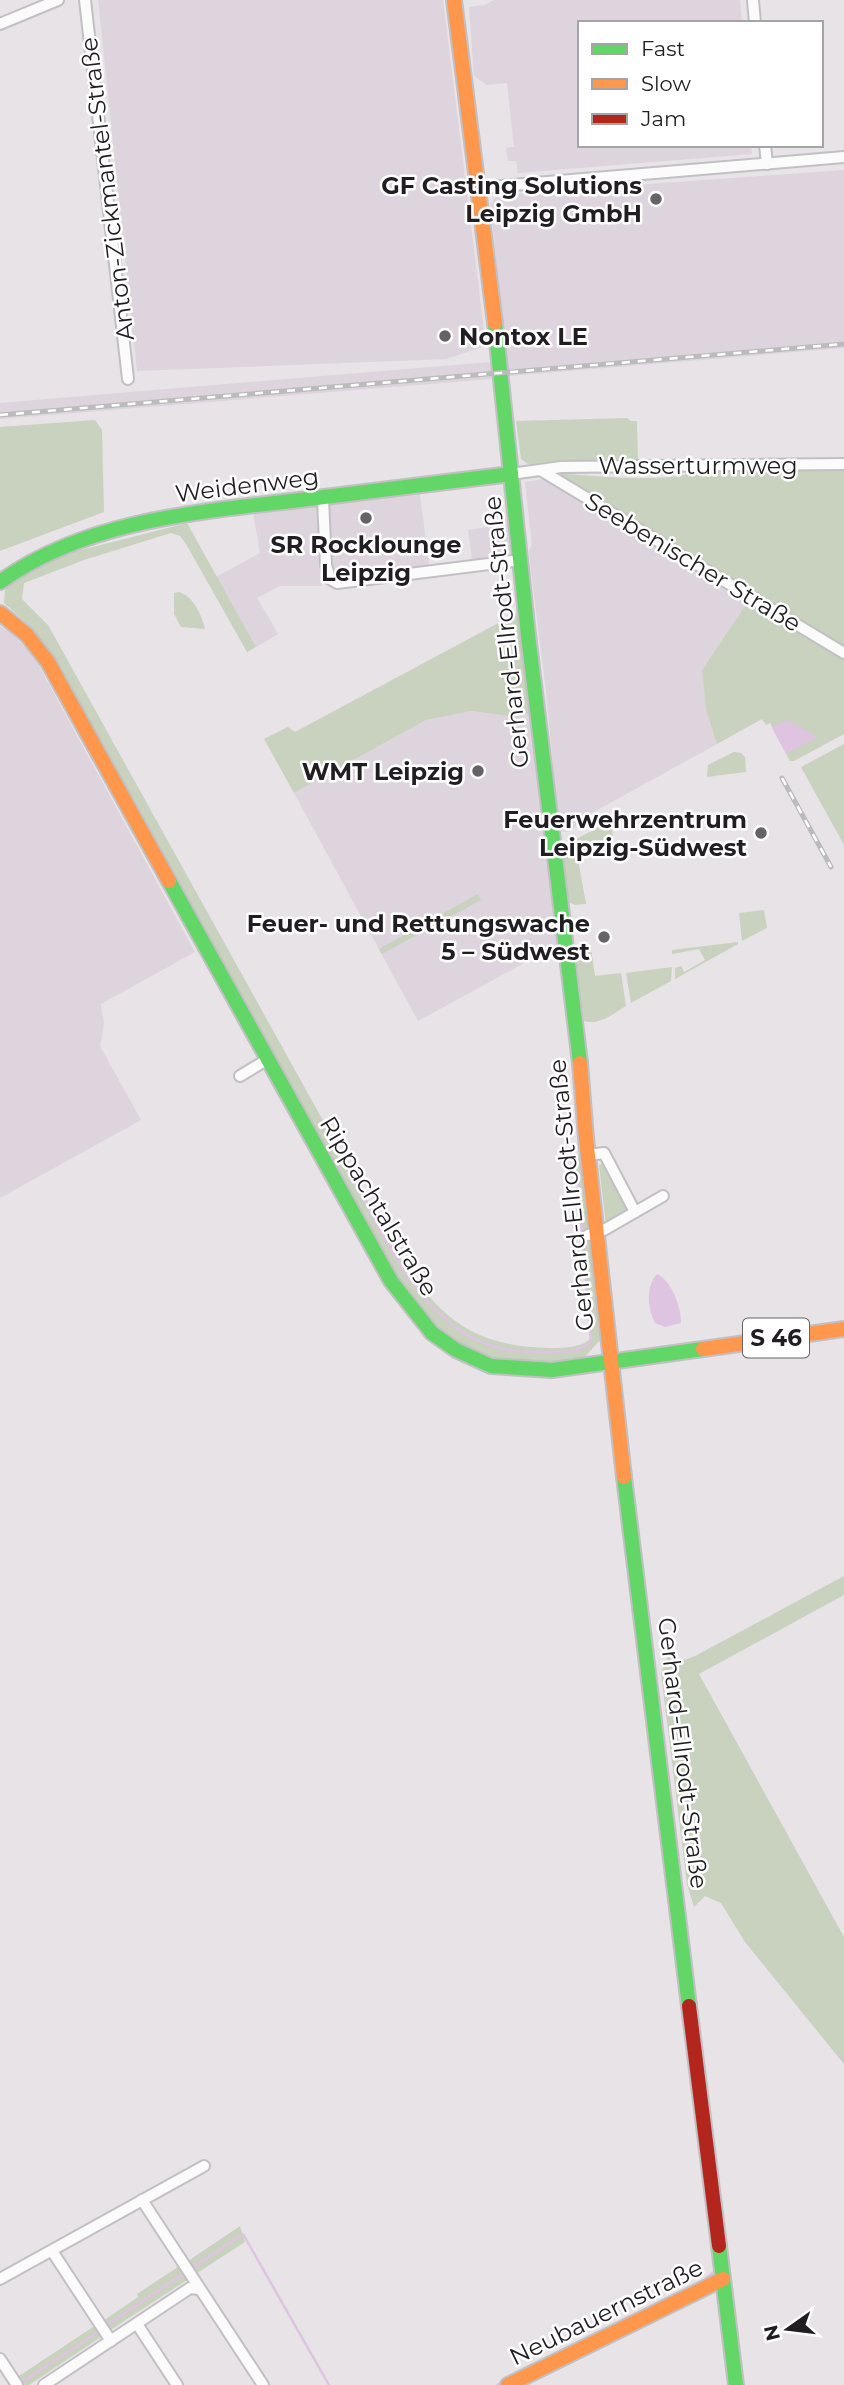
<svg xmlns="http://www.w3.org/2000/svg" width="844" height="2385" font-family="Montserrat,sans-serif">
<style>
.built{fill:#ddd4de}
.green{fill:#c9d1bf}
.water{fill:#dfc4e2}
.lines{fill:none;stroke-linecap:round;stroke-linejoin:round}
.stream{stroke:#dfc4e2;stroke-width:2.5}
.street-casing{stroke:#c2c0c3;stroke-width:14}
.fast-casing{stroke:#c2c0c3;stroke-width:18}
.slow-casing{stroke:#c2c0c3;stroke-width:18}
.jam-casing{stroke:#c2c0c3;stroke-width:18}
.street{stroke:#fbfbfb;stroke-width:10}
.fast{stroke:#63d668;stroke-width:14}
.slow{stroke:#ff974d;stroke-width:14}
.jam{stroke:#b3261e;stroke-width:14}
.rail-casing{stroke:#bcbbbc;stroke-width:5}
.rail{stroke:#fff;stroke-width:2.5;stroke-dasharray:8;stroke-linecap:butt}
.poi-dot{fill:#666366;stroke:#fff;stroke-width:2.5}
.labels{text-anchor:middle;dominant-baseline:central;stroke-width:5;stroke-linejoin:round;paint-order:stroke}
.shield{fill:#fff;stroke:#646264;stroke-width:2}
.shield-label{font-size:23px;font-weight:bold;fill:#211e21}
.poi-label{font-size:24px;font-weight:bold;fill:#211e21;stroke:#fff;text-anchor:end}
.street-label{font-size:24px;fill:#211e21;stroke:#fff}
</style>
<rect width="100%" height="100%" fill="#e7e3e7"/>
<!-- built -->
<g class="built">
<polygon points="98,0 443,0 486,346 446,359 137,371"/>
<polygon points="494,0 740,0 742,23 580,23 580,145 751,145 752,154 518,173 516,161 508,161 506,148 514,147 507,83 487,85 474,76 469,7 485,5"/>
<polygon points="844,170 844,348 508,376 490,204 496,197 510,194"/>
<polygon points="491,362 492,379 0,419 0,403"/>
<polygon points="544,479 747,603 702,670 706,710 717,744 581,819 574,828 567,832 559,831 546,692 530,563 529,551 532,544 525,482"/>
<polygon points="420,494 429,566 339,578 334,576 330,571 328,505"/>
<polygon points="320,503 322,586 280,586 257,598 278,634 256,647 216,577 260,553 253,512"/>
<polygon points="507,519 510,555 472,560 468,530 487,527 487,522"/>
<polygon points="0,626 12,634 33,655 195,952 101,1004 104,1024 100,1046 141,1120 0,1198"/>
<polygon points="472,711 516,717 530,713 557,945 418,1021 294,793 426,720"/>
</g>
<!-- green -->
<g class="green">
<polygon points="627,418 631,421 637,421 638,460 528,464 521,459 516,421"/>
<polygon points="95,420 102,430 104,512 0,551 0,427"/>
<path d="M844 469V648L552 473C587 475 664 484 693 472Z"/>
<path d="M187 523 256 647 247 652 186 544 180 536 171 533 84 560 24 583 22 599 48 625 396 1252C439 1316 469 1346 549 1348 562 1348 581 1348 590 1339L575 1155 583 1154 601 1339 584 1358 554 1362 501 1361 460 1346 433 1324 402 1289 30 626 4 603 5 590 26 564Z"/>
<path d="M179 592C194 597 201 614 205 629L181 627 174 614V593Z"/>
<polygon points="747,603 844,660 844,734 794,761 790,761 770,723 766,725 762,719 717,744 706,710 702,670"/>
<polygon points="517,613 530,713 516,717 472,711 426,720 294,793 264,739 288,727 295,732"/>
<polygon points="844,744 844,845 801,767"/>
<polygon points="734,752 741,753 745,757 746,772 707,777 708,765"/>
<polygon points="603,825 612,828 613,836 603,837 603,841 611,840 612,845 616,846 577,854 586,904 575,905 568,902 561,847"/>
<polygon points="478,894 481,900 382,954 379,949"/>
<polygon points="764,910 767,928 742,941 739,913"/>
<polygon points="738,942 738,944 675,979 675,968 681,966 684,972 705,960 699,949 672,954 672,950"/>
<path d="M591 949 595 976 621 973 626 1006C614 1013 599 1026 584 1021L575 951Z"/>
<polygon points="672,967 671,981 631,1003 626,973"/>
<polygon points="604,1163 630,1212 606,1225 599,1165"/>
<polygon points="844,1576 844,1595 699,1674 844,1937 844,2064 745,1942 721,1903 705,1896 694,1907 687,1884 661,1673 668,1656 677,1663 695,1656"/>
<polygon points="240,2226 245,2242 197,2273 188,2261"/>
<polygon points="181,2265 190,2278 109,2331 103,2321 138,2297 137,2294"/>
<polygon points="96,2325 104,2335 29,2385 21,2385 16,2378"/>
</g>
<!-- water -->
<g class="water">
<polygon points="787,720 817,737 786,754 772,728"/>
<path d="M657 1274C672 1281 681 1307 681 1323L665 1327 655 1323C648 1309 645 1287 657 1274Z"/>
</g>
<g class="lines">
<!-- stream -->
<g class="stream">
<path d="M348 1170C392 1249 431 1356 539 1352 555 1352 579 1354 591 1342L577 1173"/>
<polyline points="194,2266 243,2234 329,2385"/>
<polyline points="704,2280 715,2271"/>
<polyline points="109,2324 184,2273"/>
<polyline points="22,2382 98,2332"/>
<polyline points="497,2385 504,2381"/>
</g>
<defs>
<g id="street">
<polyline points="85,0 128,379"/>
<polyline points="753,0 755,23"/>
<polyline points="0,24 58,0"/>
<polyline points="765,145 767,164"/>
<polyline points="477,188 844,157"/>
<polyline points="542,471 844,653"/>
<polyline points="511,474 561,467 844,464"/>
<polyline points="323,499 326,565 330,579 337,583 521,560"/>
<polyline points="240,1076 268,1059"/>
<polyline points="588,1155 604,1153 635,1212"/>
<polyline points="588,1235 604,1230 663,1196"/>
<polyline points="142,2200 263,2385"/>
<polyline points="52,2251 111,2341"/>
<polyline points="0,2279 204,2166"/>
<polyline points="137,2324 177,2385"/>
<polyline points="0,2359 17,2385"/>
<polyline points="44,2385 190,2288 199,2289"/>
</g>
<g id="fast">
<polyline points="495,323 528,635 580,1063"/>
<path d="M0 582C86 520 198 512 300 500 370 491 441 483 511 474"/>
<polyline points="169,881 391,1281 432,1333 456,1350 491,1366 552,1370 703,1349"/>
<polyline points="624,1477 689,2006"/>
<polyline points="719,2246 736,2385"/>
</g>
<g id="slow">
<polyline points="454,0 495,323"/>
<polyline points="0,613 27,635 48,662 169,881"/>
<polyline points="580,1063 586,1138 624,1477"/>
<polyline points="703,1349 844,1329"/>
<polyline points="508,2385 723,2279"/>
</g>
<polyline id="jam" points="689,2006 719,2246"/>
</defs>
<!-- street casing -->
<use href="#street" class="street-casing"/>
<!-- fast casing -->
<use href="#fast" class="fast-casing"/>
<!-- slow casing -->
<use href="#slow" class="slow-casing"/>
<!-- jam casing -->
<use href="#jam" class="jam-casing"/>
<!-- street -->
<use href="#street" class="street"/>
<!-- fast -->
<use href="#fast" class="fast"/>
<!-- slow -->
<use href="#slow" class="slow"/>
<!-- jam -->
<use href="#jam" class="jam"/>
<defs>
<g id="rail">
<polyline points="0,415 844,344"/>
<polyline points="782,778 831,867"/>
</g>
</defs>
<!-- rail casing -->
<use href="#rail" class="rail-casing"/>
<!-- rail -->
<use href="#rail" class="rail"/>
</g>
<!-- markers -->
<g class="poi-dot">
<circle cx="656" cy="199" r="7"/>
<circle cx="445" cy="336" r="7"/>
<circle cx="366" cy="518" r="7"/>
<circle cx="478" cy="771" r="7"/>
<circle cx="761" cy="833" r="7"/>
<circle cx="604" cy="937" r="7"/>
</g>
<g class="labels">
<!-- shield labels -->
<rect class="shield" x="743" y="1318.5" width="66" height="39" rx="5"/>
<g class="shield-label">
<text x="776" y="1338">S 46</text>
</g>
<!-- poi labels -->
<g class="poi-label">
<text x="642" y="185">GF Casting Solutions<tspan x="642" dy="28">Leipzig GmbH</tspan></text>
<text x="459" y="336" text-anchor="start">Nontox LE</text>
<text x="366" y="544" text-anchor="middle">SR Rocklounge<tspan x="366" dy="28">Leipzig</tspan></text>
<text x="464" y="771">WMT Leipzig</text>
<text x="747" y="819">Feuerwehrzentrum<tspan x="747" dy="28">Leipzig-Südwest</tspan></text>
<text x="590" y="923">Feuer- und Rettungswache<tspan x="590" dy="28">5 – Südwest</tspan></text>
</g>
<!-- street labels -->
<g class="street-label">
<text transform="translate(107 189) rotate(-97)">Anton-Zickmantel-Straße</text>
<text x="698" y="465">Wasserturmweg</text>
<text transform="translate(247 485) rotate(-7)">Weidenweg</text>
<text transform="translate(693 562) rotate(31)">Seebenischer Straße</text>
<text transform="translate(506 632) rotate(-96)">Gerhard-Ellrodt-Straße</text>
<text transform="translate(571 1195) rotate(-96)">Gerhard-Ellrodt-Straße</text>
<text transform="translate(379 1206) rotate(59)">Rippachtalstraße</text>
<text transform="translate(683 1753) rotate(83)">Gerhard-Ellrodt-Straße</text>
<text transform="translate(606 2312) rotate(-26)">Neubauernstraße</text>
</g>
</g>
<!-- legend -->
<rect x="578" y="21" width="245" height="126" fill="#ffffff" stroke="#a6a5a6" stroke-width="2"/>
<rect x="592" y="44" width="35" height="10" fill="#63d668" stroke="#a6a5a6" stroke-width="2"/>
<text x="641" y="56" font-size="21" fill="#211e21">Fast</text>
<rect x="592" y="79" width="35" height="10" fill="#ff974d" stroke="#a6a5a6" stroke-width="2"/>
<text x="641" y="91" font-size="21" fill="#211e21">Slow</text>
<rect x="592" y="114" width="35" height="10" fill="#b3261e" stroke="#a6a5a6" stroke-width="2"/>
<text x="641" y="126" font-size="21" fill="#211e21">Jam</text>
<!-- north arrow -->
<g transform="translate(788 2329) rotate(256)" stroke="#ffffff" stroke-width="5" paint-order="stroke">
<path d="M0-5L12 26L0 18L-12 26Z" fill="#211e21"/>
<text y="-10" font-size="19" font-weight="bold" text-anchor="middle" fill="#211e21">N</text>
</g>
</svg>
